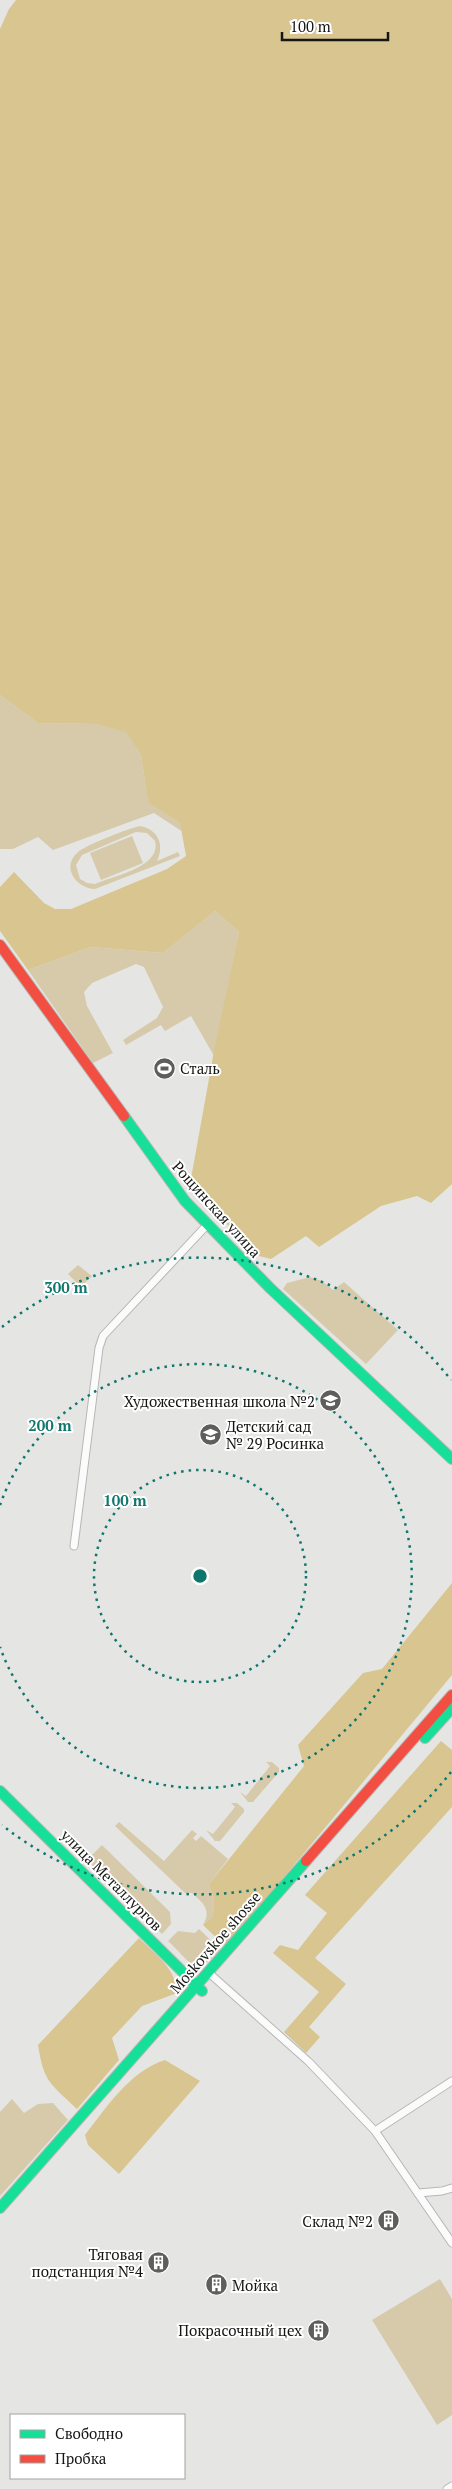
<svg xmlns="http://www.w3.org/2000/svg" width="452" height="2489" font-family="'PT Serif',serif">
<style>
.green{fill:#d6caab;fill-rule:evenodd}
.forest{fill:#d8c590}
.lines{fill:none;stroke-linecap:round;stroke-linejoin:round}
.street-casing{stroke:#b6b7b5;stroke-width:9}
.fast-casing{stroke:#b6b7b5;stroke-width:12}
.jam-casing{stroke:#b6b7b5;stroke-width:12}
.street{stroke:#fbfbfb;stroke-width:7}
.fast{stroke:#16e098;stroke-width:10}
.jam{stroke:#f24e42;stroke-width:10}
.ring{fill:none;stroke:#0f766e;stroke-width:2.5;stroke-dasharray:2.5 5}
.labels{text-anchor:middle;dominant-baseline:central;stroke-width:4;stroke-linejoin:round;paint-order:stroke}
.poi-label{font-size:15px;fill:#151614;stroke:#fff;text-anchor:end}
.street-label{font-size:15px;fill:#151614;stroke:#fff}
.centre{fill:#0f766e;stroke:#fff;stroke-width:2.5}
.ring-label{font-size:15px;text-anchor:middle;font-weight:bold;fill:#0f766e;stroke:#fff;stroke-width:4;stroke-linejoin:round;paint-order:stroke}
</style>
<rect width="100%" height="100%" fill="#e5e6e4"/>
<!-- green -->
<g class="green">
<polygon points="0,695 38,723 96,724 126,731 141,755 148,801 180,823 183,832 154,813 53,850 38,837 13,849 0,849"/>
<path d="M140 826C158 829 165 845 157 861L178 852 180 856 95 889C77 889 60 867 78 852 86 845 129 828 140 826ZM136 832 147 833 155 841C162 867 113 876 95 884L87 883 80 879 76 865 82 855Z"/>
<polygon points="132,836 143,863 101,880 90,853"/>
<polygon points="215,911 239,932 214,1056 191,1016 165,1031 161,1025 126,1045 123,1040 157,1018 163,1007 144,967 136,964 92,983 84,992 87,1006 113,1053 93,1063 28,970 91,947 163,953"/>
<polygon points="78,1265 92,1276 81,1287 68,1274"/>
<polygon points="310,1277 322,1281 333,1290 344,1282 398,1330 366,1364 283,1289 287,1283"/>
<polygon points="266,1762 272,1762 279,1768 279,1772 253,1802 248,1802 240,1792 246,1796 270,1766"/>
<polygon points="231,1803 237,1803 244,1809 244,1812 220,1841 215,1841 206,1830 213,1834 235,1807"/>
<path d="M119 1822 164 1861 192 1830 197 1834 193 1838 196 1841 201 1836 228 1859 209 1884 214 1899 213 1916 203 1925C212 1910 203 1903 192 1893H185L115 1826Z"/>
<polygon points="102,1845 170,1912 171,1924 162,1934 87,1860"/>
<path d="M199 1929 221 1950C193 1978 193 1964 168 1941L178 1931 195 1933Z"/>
<polygon points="12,2099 24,2113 38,2104 53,2103 68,2120 0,2196 0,2112"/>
<polygon points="440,2279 452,2299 452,2415 437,2425 372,2320"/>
</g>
<!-- forest -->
<g class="forest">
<polygon points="16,0 452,0 452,1184 431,1203 417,1196 381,1206 319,1247 306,1236 271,1259 255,1255 190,1184 214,1051 239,932 215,911 163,953 91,947 28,970 0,931 0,887 14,872 44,903 55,909 71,909 167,869 186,856 180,823 148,802 141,755 126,732 96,724 38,723 0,695 0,29 9,9"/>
<polygon points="452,1583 452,1675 226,1947 203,1925 213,1916 214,1899 209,1884 304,1766 298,1745 363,1673 382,1669"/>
<polygon points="441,1741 452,1750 452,1807 315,1958 346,1984 309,2027 320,2037 306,2053 284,2032 319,1992 273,1953 280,1945 298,1950 327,1913 305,1895"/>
<path d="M139 1938C156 1955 176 1968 177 1993L142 2006 112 2038 119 2060 77 2109C50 2083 44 2083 38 2045Z"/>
<path d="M165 2060 200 2081 119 2174 88 2145 85 2135C106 2108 130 2071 165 2060Z"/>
</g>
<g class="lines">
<defs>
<g id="street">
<polyline points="74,1546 99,1348 103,1336 207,1225"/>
<polyline points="209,1973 309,2062 375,2131 452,2243"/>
<polyline points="375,2131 452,2081"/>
<polyline points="418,2193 442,2191 452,2188"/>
<polyline points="447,2489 452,2486"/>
</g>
<g id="fast">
<polyline points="124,1116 185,1201 270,1288 452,1459"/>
<polyline points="425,1738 452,1708"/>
<polyline points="0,1791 202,1991"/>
<polyline points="0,2208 306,1861"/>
</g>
<g id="jam">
<polyline points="0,945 124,1116"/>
<polyline points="306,1861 452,1695"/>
</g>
</defs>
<!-- street casing -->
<use href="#street" class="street-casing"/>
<!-- fast casing -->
<use href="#fast" class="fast-casing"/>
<!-- jam casing -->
<use href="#jam" class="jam-casing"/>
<!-- street -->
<use href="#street" class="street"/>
<!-- fast -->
<use href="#fast" class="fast"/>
<!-- jam -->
<use href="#jam" class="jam"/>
</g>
<!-- distance rings -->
<g class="ring">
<circle cx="200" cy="1576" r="106"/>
<path d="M0 1505A212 212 0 1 1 0 1647"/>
<path d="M451 1772A318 318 0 0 1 2 1825M2 1327A318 318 0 0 1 451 1380"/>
</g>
<!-- icons -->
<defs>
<symbol id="stadium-disc" viewBox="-11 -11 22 22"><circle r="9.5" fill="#5e5f5d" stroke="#fff"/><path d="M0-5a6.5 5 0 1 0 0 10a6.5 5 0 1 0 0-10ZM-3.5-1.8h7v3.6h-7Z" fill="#fff"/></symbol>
<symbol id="school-disc" viewBox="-11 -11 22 22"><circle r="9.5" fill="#5e5f5d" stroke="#fff"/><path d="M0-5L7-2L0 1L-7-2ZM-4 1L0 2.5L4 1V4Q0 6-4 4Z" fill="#fff"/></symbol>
<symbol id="building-disc" viewBox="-11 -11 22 22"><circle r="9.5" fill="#5e5f5d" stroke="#fff"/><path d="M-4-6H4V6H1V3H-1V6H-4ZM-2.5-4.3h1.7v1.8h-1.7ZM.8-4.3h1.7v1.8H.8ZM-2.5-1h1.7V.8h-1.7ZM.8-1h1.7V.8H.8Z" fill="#fff"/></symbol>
</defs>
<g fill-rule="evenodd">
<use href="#stadium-disc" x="152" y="1056" width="25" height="25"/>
<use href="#school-disc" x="318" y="1388" width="25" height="25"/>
<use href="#school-disc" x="198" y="1422" width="25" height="25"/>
<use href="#building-disc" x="376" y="2208" width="25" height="25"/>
<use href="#building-disc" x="146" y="2250" width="25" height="25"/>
<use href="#building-disc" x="204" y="2272" width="25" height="25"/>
<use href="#building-disc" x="306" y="2318" width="25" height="25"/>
</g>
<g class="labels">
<!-- poi labels -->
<g class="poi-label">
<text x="180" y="1068" text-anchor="start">Сталь</text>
<text x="315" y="1401">Художественная школа №2</text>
<text x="226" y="1426" text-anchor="start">Детский сад<tspan x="226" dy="17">№ 29 Росинка</tspan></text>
<text x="373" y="2221">Склад №2</text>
<text x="143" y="2254">Тяговая<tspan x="143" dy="17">подстанция №4</tspan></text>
<text x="232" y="2285" text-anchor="start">Мойка</text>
<text x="302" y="2330">Покрасочный цех</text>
</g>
<!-- street labels -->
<g class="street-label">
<text transform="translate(217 1209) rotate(48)">Рощинская улица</text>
<text transform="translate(112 1880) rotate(45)">улица Металлургов</text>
<text transform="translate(215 1942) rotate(-49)">Moskovskoe shosse</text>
</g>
</g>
<circle cx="200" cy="1576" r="8" class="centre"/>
<g class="ring-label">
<text x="66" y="1293">300 m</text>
<text x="50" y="1431">200 m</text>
<text x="125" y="1506">100 m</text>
</g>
<!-- legend -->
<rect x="10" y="2414" width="175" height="65" fill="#ffffff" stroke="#a1a2a1"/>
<rect x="20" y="2430" width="25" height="8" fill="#16e098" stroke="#a1a2a1"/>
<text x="55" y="2439" font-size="15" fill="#151614">Свободно</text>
<rect x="20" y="2455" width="25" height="8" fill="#f24e42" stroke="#a1a2a1"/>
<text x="55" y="2464" font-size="15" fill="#151614">Пробка</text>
<!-- scale -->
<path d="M282 32v8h106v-8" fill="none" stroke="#151614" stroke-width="2.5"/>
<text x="290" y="32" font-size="15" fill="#151614" stroke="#ffffff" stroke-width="4" paint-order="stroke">100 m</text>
</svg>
